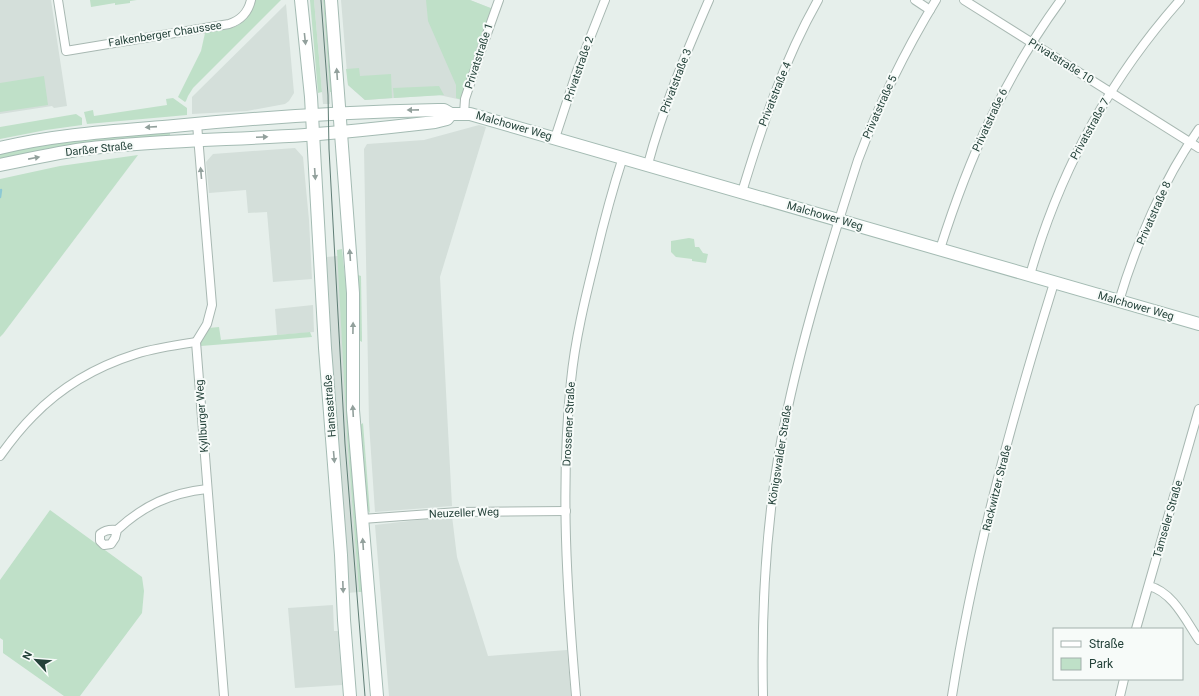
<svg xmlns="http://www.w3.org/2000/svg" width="1199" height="696" font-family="Roboto,sans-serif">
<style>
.built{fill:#d4dfda}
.green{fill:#bfe0c8}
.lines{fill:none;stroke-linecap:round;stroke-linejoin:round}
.stream{stroke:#8ec9d4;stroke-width:2.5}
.street-casing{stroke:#a8b8b2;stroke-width:10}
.secondary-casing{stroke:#a4bbb3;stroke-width:14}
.street{stroke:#fff;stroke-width:8}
.secondary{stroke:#fff;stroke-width:12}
.tram{stroke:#5f7d75;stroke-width:1}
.oneway{fill:#92a09c}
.labels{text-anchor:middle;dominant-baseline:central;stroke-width:4;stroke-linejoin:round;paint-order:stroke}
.street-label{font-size:11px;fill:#24423a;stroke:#f7fbf9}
</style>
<rect width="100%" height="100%" fill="#e6efeb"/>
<!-- built -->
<g class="built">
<polygon points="0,0 51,0 67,106 54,108 52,106 0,114"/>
<polygon points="314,0 323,0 330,92 330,104 323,104"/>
<polygon points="341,0 470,0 493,9 462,100 439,95 365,100 348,85"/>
<polygon points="286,4 294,93 289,101 285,104 247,111 192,114 192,97"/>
<polygon points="479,125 486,127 440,277 452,506 375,512 369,423 364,149 367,144 424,140"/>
<polygon points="295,148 303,157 309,220 312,279 273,282 267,212 248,213 246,190 209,193 206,162 213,154"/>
<polygon points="338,256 347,437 359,592 347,593 330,347 326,257"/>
<polygon points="313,305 314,332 277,335 275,309"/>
<polygon points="452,516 457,557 488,656 567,650 571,696 389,696 375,525"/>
<polygon points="333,605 334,631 338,631 342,685 295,688 288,608"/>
</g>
<!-- green -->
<g class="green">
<polygon points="90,0 137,0 130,1 130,3 115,5 115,3 91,7"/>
<path d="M254 0H281L193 88 188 96 186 101 185 102 178 97 201 51 205 33C212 30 220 30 228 29 242 26 253 15 254 0Z"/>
<polygon points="310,0 314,0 322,92 318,93"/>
<polygon points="323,0 326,0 333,92 330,92"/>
<polygon points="426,0 470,0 493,9 462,100 456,98 456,85 428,21"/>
<polygon points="359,68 360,76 391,74 392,98 365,100 348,85 346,69"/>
<polygon points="44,76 48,105 0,112 0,83"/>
<polygon points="439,86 444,95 394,98 393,88"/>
<polygon points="173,98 187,108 187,115 87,124 84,112 93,110 94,116 167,105 166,99"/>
<polygon points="76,114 82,118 82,125 46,130 0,139 0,127"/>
<polygon points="170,131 170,137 0,160 0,153 46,144"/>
<polygon points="138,155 3,334 0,337 0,179 60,166"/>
<polygon points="689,238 694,239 695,247 699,247 703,253 708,254 706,263 692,261 692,259 676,257 671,252 671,241"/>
<polygon points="342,249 348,304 363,592 359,592 347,437 337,250"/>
<polygon points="358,275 361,276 362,342 357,339 356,278"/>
<polygon points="219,327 221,340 310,332 312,337 201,346 201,342 208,328"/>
<polygon points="363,423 370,513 367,509 359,426"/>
<polygon points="50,510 142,577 144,591 142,613 80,696 64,696 3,653 3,640 0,638 0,580"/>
</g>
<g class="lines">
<!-- stream -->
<polyline class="stream" points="0,197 1,190"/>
<defs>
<g id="street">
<path d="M58 0 66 51 229 24C241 20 248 13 251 0"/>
<polyline points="915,0 930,10"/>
<polyline points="964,0 1199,148"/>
<polyline points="464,114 465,99 483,45 499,0"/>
<polyline points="197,124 212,305 207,324 196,342 224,696"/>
<polyline points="555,138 577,71 605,0"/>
<path d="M648 164C663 108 686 53 709 0"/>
<path d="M742 192C762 126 784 60 818 0"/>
<path d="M940 249C969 158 1004 78 1061 0"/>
<path d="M1030 275C1059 173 1110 79 1180 0"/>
<path d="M1119 301C1136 244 1164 178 1199 129"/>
<path d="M0 456C10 442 21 428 33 416 61 387 98 366 136 354 155 348 176 345 196 342"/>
<polyline points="362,519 458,512 566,511"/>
<path d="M117 530 115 538 111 544 104 545 100 541V534C105 530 110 529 117 530 144 505 171 493 207 489"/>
<path d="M1149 586C1173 592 1186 621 1199 640"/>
<polyline points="1136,629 1199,409"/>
<path d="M576 696C567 592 560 486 571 381 575 340 585 299 595 259 603 225 612 191 623 157"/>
<path d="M763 696C761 601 767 501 788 407 806 324 832 241 858 160 879 104 905 51 936 0"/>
<path d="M952 696C974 556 1012 418 1054 283"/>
<polyline points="1120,696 1124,679"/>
</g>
<g id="secondary">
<polyline points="301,0 311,97 325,348 341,555 344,620 350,696"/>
<polyline points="331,0 353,293 353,410 377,696"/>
<path d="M0 148C58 134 116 131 174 126 262 117 350 112 438 110H444L451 114H470L1199 324"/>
<path d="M0 165C28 159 56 153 84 149 157 140 231 140 305 135 349 132 392 127 435 122L447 119 451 114"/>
</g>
</defs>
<!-- street casing -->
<use href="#street" class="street-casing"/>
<!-- secondary casing -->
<use href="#secondary" class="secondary-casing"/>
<!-- street -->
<use href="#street" class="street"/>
<!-- secondary -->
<use href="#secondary" class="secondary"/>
<!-- tram -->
<polyline class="tram" points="321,0 328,95 329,149 345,444 365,696"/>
</g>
<!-- one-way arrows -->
<defs><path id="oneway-solid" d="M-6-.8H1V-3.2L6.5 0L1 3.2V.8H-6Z"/></defs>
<g class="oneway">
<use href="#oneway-solid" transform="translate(305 39) rotate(84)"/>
<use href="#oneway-solid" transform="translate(337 74) rotate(-94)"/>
<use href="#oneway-solid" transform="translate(413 110) rotate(179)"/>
<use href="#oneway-solid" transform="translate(151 127) rotate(176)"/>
<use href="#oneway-solid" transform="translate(262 137) rotate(-3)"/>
<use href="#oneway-solid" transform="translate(34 158) rotate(-11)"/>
<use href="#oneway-solid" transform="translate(201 173) rotate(-95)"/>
<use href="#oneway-solid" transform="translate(315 174) rotate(86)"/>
<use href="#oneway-solid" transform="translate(350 255) rotate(-94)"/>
<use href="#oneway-solid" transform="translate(353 328) rotate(-89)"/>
<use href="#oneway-solid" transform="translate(353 411) rotate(-93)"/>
<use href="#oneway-solid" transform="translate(334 457) rotate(85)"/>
<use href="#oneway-solid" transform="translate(363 544) rotate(-94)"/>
<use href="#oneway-solid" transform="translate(343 587) rotate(88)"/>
</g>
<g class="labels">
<!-- street labels -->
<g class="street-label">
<text transform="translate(165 34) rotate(-9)">Falkenberger Chaussee</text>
<text transform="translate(479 56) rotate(-72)">Privatstraße 1</text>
<text transform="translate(1061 61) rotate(32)">Privatstraße 10</text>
<text transform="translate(579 69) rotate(-71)">Privatstraße 2</text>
<text transform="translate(676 81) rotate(-69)">Privatstraße 3</text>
<text transform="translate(775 94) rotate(-68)">Privatstraße 4</text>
<text transform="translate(880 107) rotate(-66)">Privatstraße 5</text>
<text transform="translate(990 120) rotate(-65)">Privatstraße 6</text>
<text transform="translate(514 126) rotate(16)">Malchower Weg</text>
<text transform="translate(1090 129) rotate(-61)">Privatstraße 7</text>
<text transform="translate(99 149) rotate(-6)">Darßer Straße</text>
<text transform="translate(1154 213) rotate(-66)">Privatstraße 8</text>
<text transform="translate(825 216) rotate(16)">Malchower Weg</text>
<text transform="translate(1136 306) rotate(16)">Malchower Weg</text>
<text transform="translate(330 406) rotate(-94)">Hansastraße</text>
<text transform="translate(202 416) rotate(-94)">Kyllburger Weg</text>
<text transform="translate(569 424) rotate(-87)">Drossener Straße</text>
<text transform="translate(780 455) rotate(-81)">Königswalder Straße</text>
<text transform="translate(997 488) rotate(-76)">Rackwitzer Straße</text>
<text transform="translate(464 513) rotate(-2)">Neuzeller Weg</text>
<text transform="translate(1168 519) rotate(-74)">Tamseler Straße</text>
</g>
</g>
<!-- legend -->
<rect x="1053" y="628" width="130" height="52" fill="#f7fbf9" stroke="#a3b1ad"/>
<rect x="1061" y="641" width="20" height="6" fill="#ffffff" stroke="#a3b1ad"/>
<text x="1089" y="648" font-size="12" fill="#24423a">Straße</text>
<rect x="1061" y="658" width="20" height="12" fill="#bfe0c8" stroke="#a3b1ad"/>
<text x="1089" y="668" font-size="12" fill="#24423a">Park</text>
<!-- north arrow -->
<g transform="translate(36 660) rotate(296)" stroke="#f7fbf9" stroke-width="3" paint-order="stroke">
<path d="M0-3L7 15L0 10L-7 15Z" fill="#24423a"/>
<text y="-6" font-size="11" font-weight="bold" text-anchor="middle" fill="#24423a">N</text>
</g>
</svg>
